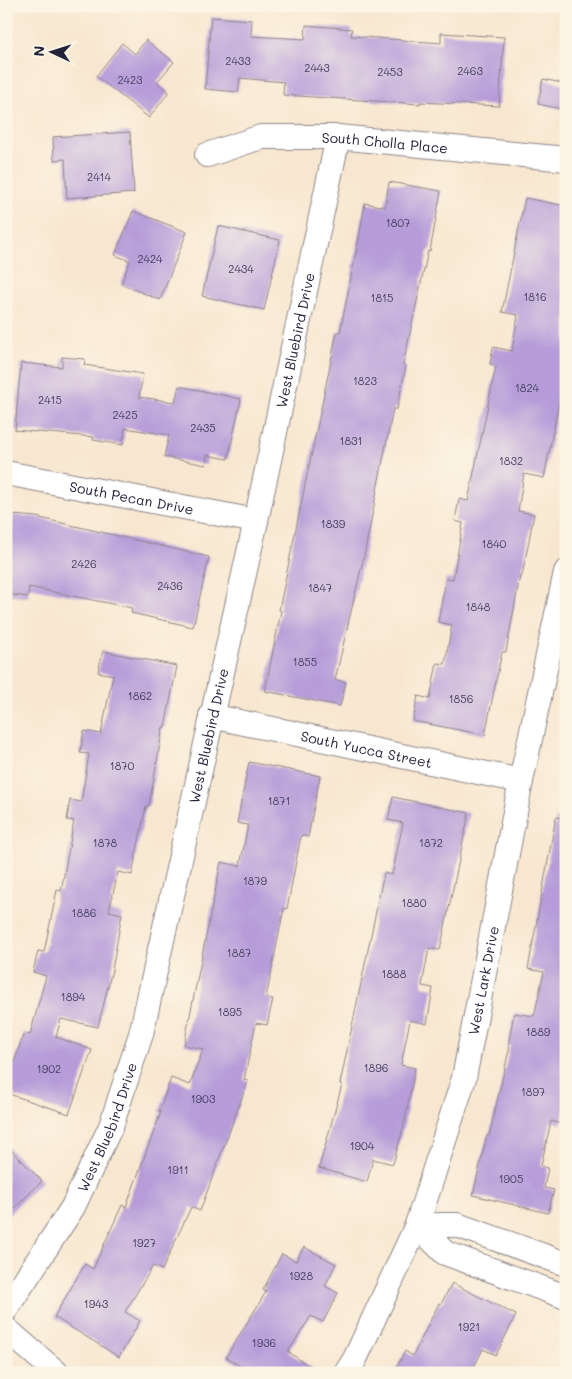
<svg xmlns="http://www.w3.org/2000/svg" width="572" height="1379" font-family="Mali,sans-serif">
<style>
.building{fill:#b69cd9}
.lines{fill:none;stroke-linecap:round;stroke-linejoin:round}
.minor-casing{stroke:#8d8486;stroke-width:26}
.minor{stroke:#fff;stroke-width:24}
.labels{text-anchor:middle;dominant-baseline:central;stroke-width:5;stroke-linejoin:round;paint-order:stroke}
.number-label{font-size:11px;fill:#474062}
.street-label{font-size:14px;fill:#22223b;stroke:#fcf5e5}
</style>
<rect width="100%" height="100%" fill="#fcf5e5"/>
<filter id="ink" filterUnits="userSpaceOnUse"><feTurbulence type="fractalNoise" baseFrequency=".02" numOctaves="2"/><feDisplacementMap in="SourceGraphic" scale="10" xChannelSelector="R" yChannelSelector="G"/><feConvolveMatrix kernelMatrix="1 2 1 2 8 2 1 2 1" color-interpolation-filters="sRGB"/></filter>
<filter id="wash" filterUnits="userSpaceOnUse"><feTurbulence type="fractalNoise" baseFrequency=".0096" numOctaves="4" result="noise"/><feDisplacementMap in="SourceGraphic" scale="20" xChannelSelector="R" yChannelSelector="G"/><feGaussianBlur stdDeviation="1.12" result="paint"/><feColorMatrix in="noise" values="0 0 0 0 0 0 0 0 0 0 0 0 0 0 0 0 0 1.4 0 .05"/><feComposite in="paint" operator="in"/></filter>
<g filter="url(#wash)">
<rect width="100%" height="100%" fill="#f8e7d0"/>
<g id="blocks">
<!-- building -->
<g class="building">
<polygon points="211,17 252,20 251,36 305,39 306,25 352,29 351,36 441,43 441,33 504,37 499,106 420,102 420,104 283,95 284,82 240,78 238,92 205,89"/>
<polygon points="146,40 174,62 157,82 169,92 149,118 96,76 122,43 135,54"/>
<polygon points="543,79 566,84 566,110 538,104"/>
<polygon points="130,132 134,193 67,198 65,159 54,160 53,137"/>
<polygon points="389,182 441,191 430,251 428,251 403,365 406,366 397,409 393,409 364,556 335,680 346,682 340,706 265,691 281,611 279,610 337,332 340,332 359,238 365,203 385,207"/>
<polygon points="525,198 566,206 566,366 544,478 524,474 518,511 534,514 522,576 520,576 506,652 502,652 485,735 413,721 418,696 430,699 437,663 445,664 452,625 438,622 446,578 453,579 463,523 455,521 459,499 468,501 496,366 490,364 493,347 512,351 518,315 502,312"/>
<polygon points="133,211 187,232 160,300 121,284 130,261 115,255"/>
<polygon points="218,226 280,240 264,310 202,296"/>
<polygon points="62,357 85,359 84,365 143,374 139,397 175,402 179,386 241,399 228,459 207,455 206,465 164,457 169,435 125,428 123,445 93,440 94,437 15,430 21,363 62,367"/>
<polygon points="13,515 36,517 209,557 193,627 131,613 132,608 29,587 28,597 6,594 6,537 10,538"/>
<polygon points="103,651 177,666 165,727 163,727 149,806 146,806 132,875 118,872 109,911 122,914 112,970 98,1027 61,1019 56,1037 92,1050 69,1114 6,1093 6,1086 24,1033 30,1035 46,976 33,972 38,951 44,952 57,890 61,891 74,821 67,820 70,800 81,802 89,754 80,753 84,731 101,734 113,675 98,672"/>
<polygon points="249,762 320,776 308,837 301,835 287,909 284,908 266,998 273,999 267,1025 256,1023 244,1080 248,1081 200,1211 191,1207 162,1270 153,1266 125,1312 140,1321 119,1357 54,1317 85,1264 93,1269 122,1205 126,1207 161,1112 159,1112 171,1078 190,1085 203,1049 184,1045 221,862 240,866 248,825 237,823"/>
<polygon points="393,797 469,813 440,950 429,948 422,986 433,988 427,1024 410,1020 401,1065 415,1068 404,1125 393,1164 373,1159 367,1182 319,1168 342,1085 340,1084 384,873 392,875 403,823 388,820"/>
<polygon points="556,817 566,818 566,1103 561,1124 551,1121 541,1166 548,1168 544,1188 554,1190 548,1213 473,1195 487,1135 489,1136 510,1046 508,1046 514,1013 534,1016 544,972 528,969"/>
<polygon points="6,1145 42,1181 6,1217"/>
<polygon points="304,1247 336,1264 325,1286 338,1293 323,1322 311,1316 288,1352 320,1373 251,1373 226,1357 266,1292 263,1290 282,1254 296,1261"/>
<polygon points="452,1283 516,1315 496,1355 483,1349 471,1373 394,1373 405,1351 413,1356 439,1303 441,1304"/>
</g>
</g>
</g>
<g filter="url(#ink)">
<use href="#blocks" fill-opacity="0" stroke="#8d8486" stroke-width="1"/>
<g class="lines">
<defs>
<g id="minor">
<path id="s1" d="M207 155 261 137H338L566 159"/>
<path id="s2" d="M6 473 256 521"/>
<path id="s3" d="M211 716 521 781"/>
<polyline points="417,1225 445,1253 566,1297"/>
<polyline points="417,1225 457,1225 566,1264"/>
<path id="s4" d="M6 1309 73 1207 111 1126 141 1034 256 521 338 137"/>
<polyline points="6,1329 57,1373"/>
<path id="s5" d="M346 1373 355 1359 417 1225 464 1078 521 781 566 572"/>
</g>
</defs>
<!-- minor casing -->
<use href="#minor" class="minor-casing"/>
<!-- minor -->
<use href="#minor" class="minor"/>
</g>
</g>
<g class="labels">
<!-- number labels -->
<g class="number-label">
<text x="238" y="60">2433</text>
<text x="317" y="67">2443</text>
<text x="470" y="70">2463</text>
<text x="390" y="71">2453</text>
<text x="130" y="79">2423</text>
<text x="99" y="176">2414</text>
<text x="398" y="222">1807</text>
<text x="150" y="258">2424</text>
<text x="241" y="268">2434</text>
<text x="535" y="296">1816</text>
<text x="382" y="297">1815</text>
<text x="365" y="380">1823</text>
<text x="527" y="387">1824</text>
<text x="50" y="399">2415</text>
<text x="125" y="414">2425</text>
<text x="203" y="427">2435</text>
<text x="351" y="440">1831</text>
<text x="511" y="460">1832</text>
<text x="333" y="523">1839</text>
<text x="494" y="543">1840</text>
<text x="84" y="563">2426</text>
<text x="170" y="585">2436</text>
<text x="320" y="587">1847</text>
<text x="478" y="606">1848</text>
<text x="305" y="661">1855</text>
<text x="140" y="695">1862</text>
<text x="461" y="698">1856</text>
<text x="122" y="765">1870</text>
<text x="279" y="800">1871</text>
<text x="105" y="842">1878</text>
<text x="431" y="842">1872</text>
<text x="255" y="880">1879</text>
<text x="414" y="902">1880</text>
<text x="84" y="912">1886</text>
<text x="239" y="952">1887</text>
<text x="394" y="973">1888</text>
<text x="73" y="996">1894</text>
<text x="230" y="1011">1895</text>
<text x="538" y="1031">1889</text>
<text x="376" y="1067">1896</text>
<text x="49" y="1068">1902</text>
<text x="533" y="1091">1897</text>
<text x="203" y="1098">1903</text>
<text x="362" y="1145">1904</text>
<text x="178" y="1169">1911</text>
<text x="511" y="1178">1905</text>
<text x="144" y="1242">1927</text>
<text x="301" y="1275">1928</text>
<text x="96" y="1303">1943</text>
<text x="469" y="1326">1921</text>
<text x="264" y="1342">1936</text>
</g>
<!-- street labels -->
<g class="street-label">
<text stroke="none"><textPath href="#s1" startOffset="181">South Cholla Place</textPath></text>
<text stroke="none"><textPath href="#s4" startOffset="1019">West Bluebird Drive</textPath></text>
<text stroke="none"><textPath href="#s2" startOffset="128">South Pecan Drive</textPath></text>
<text stroke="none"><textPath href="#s4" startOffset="614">West Bluebird Drive</textPath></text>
<text stroke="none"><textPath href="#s3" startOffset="159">South Yucca Street</textPath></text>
<text stroke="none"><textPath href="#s5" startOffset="418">West Lark Drive</textPath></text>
<text stroke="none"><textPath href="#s4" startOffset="209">West Bluebird Drive</textPath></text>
</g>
</g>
<!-- margin -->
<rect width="572" height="1379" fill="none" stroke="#fcf5e5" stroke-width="25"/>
<!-- north arrow -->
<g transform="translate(52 52) rotate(274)" stroke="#fcf5e5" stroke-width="4" paint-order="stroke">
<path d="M0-4L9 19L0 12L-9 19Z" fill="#22223b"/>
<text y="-8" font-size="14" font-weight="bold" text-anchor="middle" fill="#22223b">N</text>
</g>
</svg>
